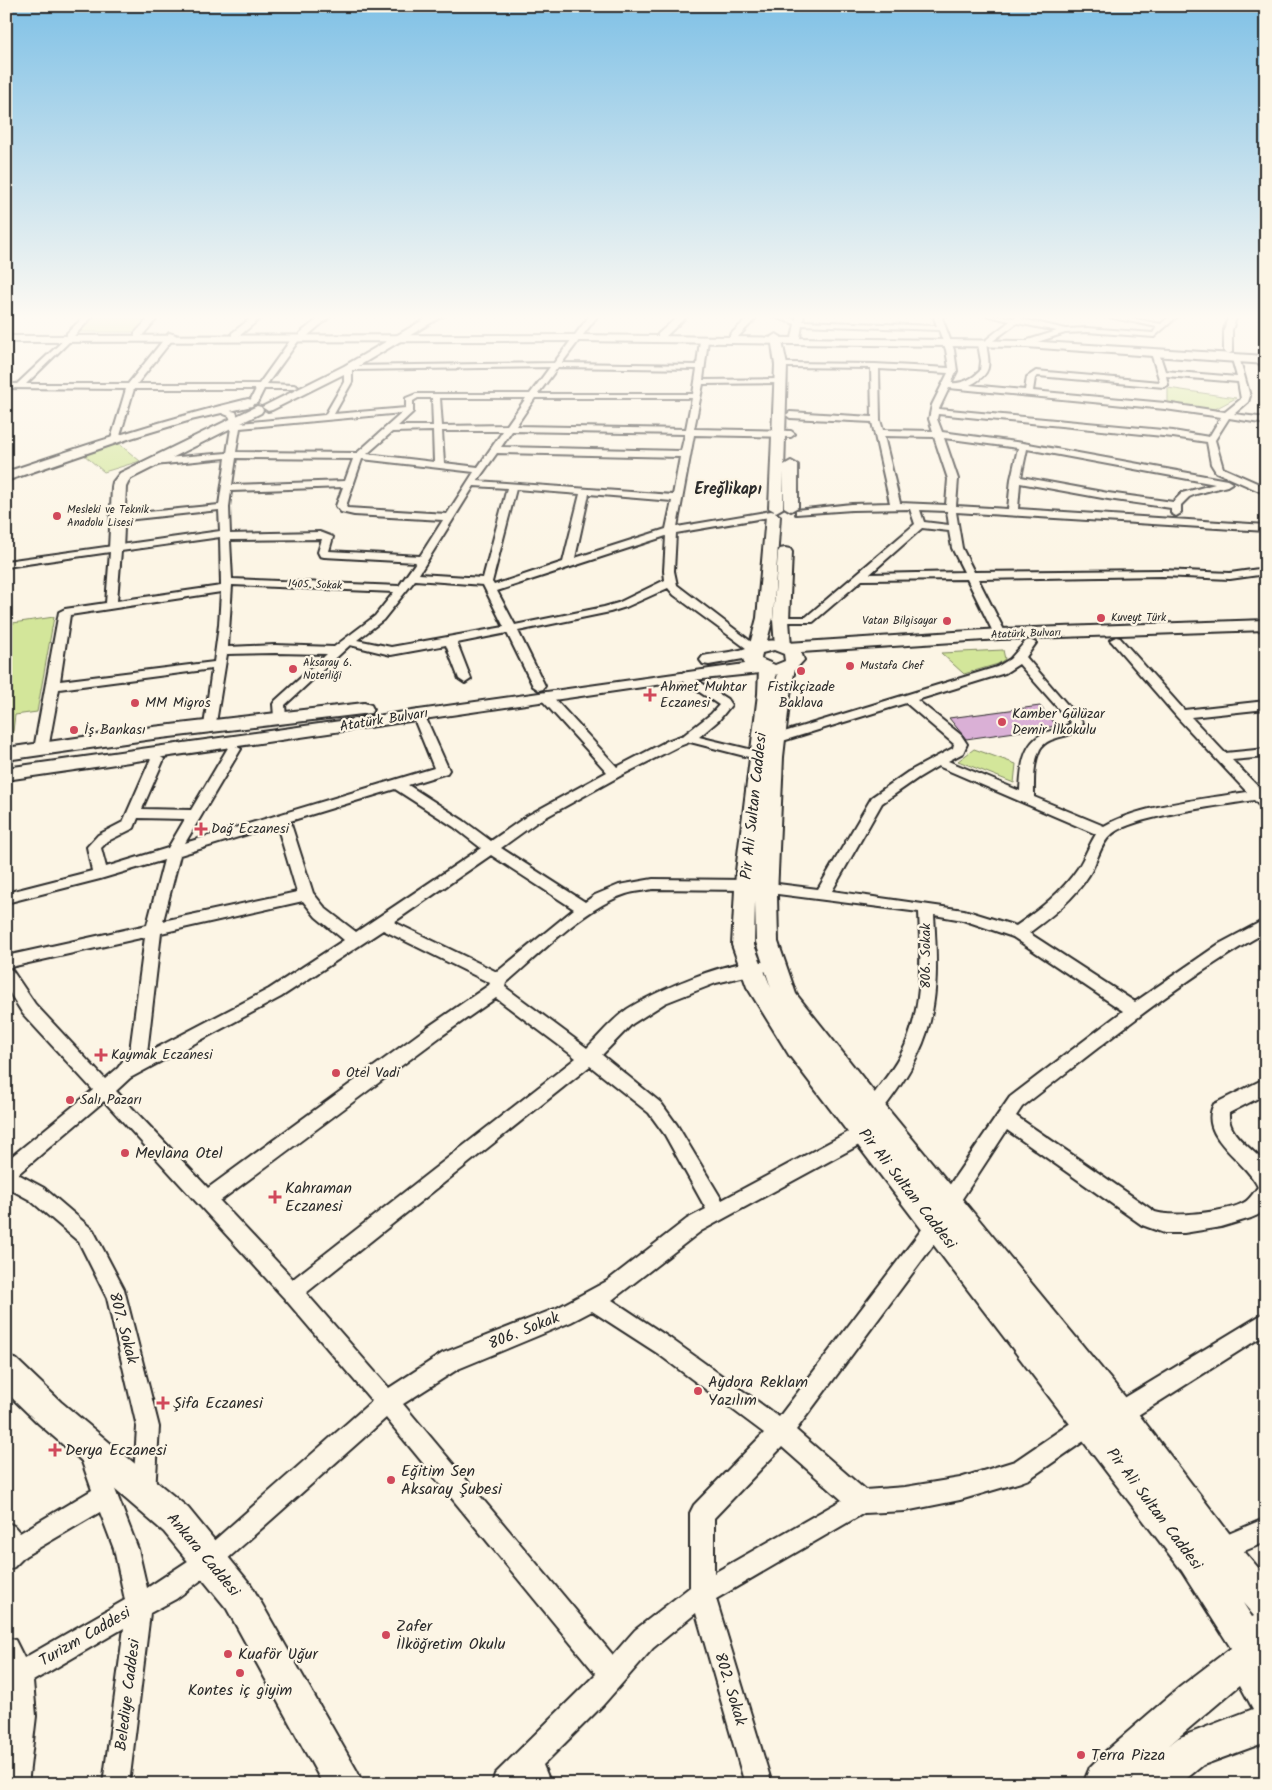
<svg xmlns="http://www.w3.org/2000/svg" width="1272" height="1790" font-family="Kalam,sans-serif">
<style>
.green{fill:#d3e69a;stroke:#7f8862}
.building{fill:#dab0d6;stroke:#2b2b2b}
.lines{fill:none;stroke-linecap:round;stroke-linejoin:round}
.street-casing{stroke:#2b2b2b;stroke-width:4}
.secondary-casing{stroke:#2b2b2b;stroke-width:4}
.primary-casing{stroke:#2b2b2b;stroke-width:4}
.street{fill:#fcf5e5;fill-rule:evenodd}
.secondary{fill:#fcf5e5;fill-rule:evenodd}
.primary{fill:#fcf5e5;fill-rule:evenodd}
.poi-dot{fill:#d1495b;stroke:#fcf5e5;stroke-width:2}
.labels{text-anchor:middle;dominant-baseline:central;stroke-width:4.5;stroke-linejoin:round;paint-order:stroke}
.far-poi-label{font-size:11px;fill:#2b2b2b;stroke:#fcf5e5;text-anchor:start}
.far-street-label{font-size:11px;fill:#2b2b2b;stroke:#fcf5e5}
.poi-label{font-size:14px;fill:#2b2b2b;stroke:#fcf5e5;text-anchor:start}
.street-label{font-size:14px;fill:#2b2b2b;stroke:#fcf5e5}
.far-district-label{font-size:16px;font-weight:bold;fill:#2b2b2b;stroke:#fcf5e5}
.near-street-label{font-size:16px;fill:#2b2b2b;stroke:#fcf5e5}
.near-poi-label{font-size:16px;fill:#2b2b2b;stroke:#fcf5e5;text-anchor:start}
</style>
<rect width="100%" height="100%" fill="#fcf5e5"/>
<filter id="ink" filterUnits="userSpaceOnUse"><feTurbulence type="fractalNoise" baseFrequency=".02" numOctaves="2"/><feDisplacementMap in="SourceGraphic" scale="10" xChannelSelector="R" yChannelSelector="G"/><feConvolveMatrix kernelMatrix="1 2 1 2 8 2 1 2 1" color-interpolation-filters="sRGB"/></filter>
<g filter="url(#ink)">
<!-- green -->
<g class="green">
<polygon points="94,315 152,315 134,332 76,332"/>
<polygon points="1168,388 1236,398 1215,409 1168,405"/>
<polygon points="118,443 140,461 104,472 83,454"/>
<polygon points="54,617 37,712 15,715 11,747 6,748 6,624"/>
<polygon points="1003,650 1005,659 998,664 964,674 941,653"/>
<polygon points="974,749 1016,764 1014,783 958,761"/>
</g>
<!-- building -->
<polygon class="building" points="1040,706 1057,726 966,739 949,718"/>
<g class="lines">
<defs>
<g id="street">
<polygon points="86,315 94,315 73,337 67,337 67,333"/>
<polygon points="152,315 160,315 141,337 135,337 135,333"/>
<polygon points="255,315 264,315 238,337 232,337 232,333"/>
<polygon points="323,315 332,315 306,337 300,337 300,333"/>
<path d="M590 315H598L562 363 697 365 700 340 704 338 708 340 703 380 780 379 784 381 780 383 703 384 694 429 791 431 795 434 791 437 694 435 677 527 771 511 775 512V516L676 533 674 571 677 585 758 647 760 649 758 651H750L674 595 668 588 626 607 610 612 518 631 545 686 543 689 539 690 533 686 507 633 457 643 471 679 465 683 459 679 446 645 391 655 350 645 285 705 286 717 280 721 274 717 273 704 275 701 327 654 275 653 227 654 215 729H205L204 726 212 669 59 689 48 749 41 753 36 752 34 749 59 612 65 609 106 603 110 552 6 567V561L220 531 219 510 117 521 112 518 117 515 219 505 226 458 154 465 149 462 154 459 227 453 232 422 229 416 219 412V408L236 412 240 423 325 415 344 382V368L348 366 554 363ZM550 367 530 394H416L406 398V408L334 414 352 382V370ZM558 367 697 369 693 394H538ZM418 398H432L433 426H398L413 412V401ZM440 398H526L507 425 442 426ZM535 398H692L686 429 516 426ZM402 413 357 453 236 452 240 428ZM433 431 434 462 367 454 392 432ZM442 431H503L478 467 444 463ZM512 431 685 434 681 451 501 447ZM497 453 680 457 673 495 477 481ZM236 458 353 459 345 481 232 485ZM362 459 474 472 447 514 347 508 346 506ZM474 486 507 488 483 578 419 574ZM343 487 336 506 341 512 354 515 443 520 420 556 329 551 333 537 320 532 230 534 229 507 231 491ZM516 489 580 494 563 562 494 585 492 582ZM589 494 672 501 666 529 575 558ZM666 536 664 571 665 580 618 603 604 607 515 625 497 591ZM220 537 221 586 117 601 121 551ZM322 539 318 552 320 556 324 557 416 562 399 586 232 579 230 540ZM415 580 483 585 504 627 391 647 357 640 383 620ZM232 585 394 592 375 616 334 647 275 645 228 647ZM221 592 219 625 214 662 60 681 70 615Z"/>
<polygon points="680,315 688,315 664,338 658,338 658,334"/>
<polygon points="751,315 759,315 736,339 730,339 730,335"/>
<path d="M769 315H781L796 320V315H804L803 321 937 326 933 315H941L954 350 957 371 951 383C962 384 972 379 980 371L981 361 978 344 982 342 986 344C990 366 992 374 970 385L1025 390 1027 377 1036 371 1160 382 1151 353 1155 351 1159 353 1165 371 1237 377 1232 359 1239 357 1250 396 1248 402 1234 414 1266 418V424L1229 418 1215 440 1223 468 1266 487V494L1216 472 1211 464 1207 442 1173 437 938 414 937 419 942 432 1023 443 1227 480 1232 483 1227 486 1196 494 1189 497 1181 505V513L1176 516 1171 513V508L1108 499 1020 483 1018 509 1266 525V531L956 512 962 548 974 572 1162 570 1230 573 1266 568V574L1230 579 1162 576 978 579 1006 634 1000 637 994 634 967 579 862 580 813 622H777L775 620 781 617H806L915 524 910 509 852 510 796 514V510L852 504 890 503 872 422 790 418 786 415 790 412 872 417 871 368 787 367 783 365 787 363 875 364 949 368 946 350 939 330 802 325 800 338 796 340 792 338 795 324ZM879 369 948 373 932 405 929 419 933 431 883 430 880 420ZM1038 376 1164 387 1168 385 1166 376 1238 382 1241 399 1225 412 1165 403 1033 391 1035 378ZM949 388 1165 409 1221 417 1209 437 1173 431 939 409ZM884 436 934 437 948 479 946 505 900 503ZM944 438 1018 448 1011 479 1008 509 956 506 958 479ZM1027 449 1215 484 1182 493 1173 502 1108 493 1021 477ZM920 510 947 511 949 525 924 522ZM922 528 949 531 952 548 964 572 870 574Z"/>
<polygon points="985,315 1014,318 1021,315 1024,317 1022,319 1066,329 1087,328 1153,333 1157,327 1099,315 1115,315 1161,324 1171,315 1179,315 1154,337 1087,332 1065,333 1031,344 1028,344 1028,340 1057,331 1017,323 990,343 986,341 987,339 1010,321"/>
<polygon points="1229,315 1237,315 1232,330 1232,352 1228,354 1224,352 1224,330"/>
<polygon points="169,333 176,335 137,384 259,384 292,338 295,338 299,340 267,384 294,385 298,387 294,389 264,389 257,403 254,404 250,401 256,389 134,389 119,439 115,442 111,439 126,389 6,388 6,384 17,384 67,337 71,339 70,341 26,384 128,384"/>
<path d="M1116 637 1120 638 1184 710 1266 701V709L1191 717 1225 753 1266 749V757L1232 760 1266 795V808L1261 807 1254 800C1224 805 1131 816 1111 835 1100 844 1097 863 1089 875 1074 899 1052 916 1029 933L1135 1002 1219 944 1266 919V932C1179 981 1101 1046 1022 1107L1016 1116 1155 1212C1173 1218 1229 1212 1245 1202 1250 1199 1254 1192 1258 1187 1246 1160 1197 1137 1214 1104L1266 1078V1094L1229 1113C1227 1136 1253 1148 1266 1164V1206L1258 1215 1251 1218 1221 1227 1184 1233H1164L1142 1225 1007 1130 956 1208 943 1232 796 1430 865 1490 905 1487 960 1478 1015 1461 1081 1416 1089 1413 1097 1416 1100 1424 1097 1432 1029 1479 1021 1482 960 1500 905 1511 864 1513 716 1599 772 1784H745L696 1613 653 1648 603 1705 543 1765 551 1784H492L495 1774 596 1674 386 1418 216 1569 176 1599 150 1613 129 1784H103L124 1628 33 1681 36 1716 28 1784H6C6 1754 11 1724 9 1694L6 1695V1637L15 1640 24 1658 125 1600 114 1549 100 1512 25 1556 14 1567 6 1571V1522L14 1526 20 1533 92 1490 80 1456 83 1448 91 1445 99 1448 138 1549 147 1588 200 1553 372 1401 285 1299 104 1101 18 1174 44 1188 93 1230 124 1289 159 1427 155 1492 152 1500 144 1503 136 1500 133 1492 137 1427 107 1298 79 1242 30 1200 6 1187V1161L93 1090 23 1014 6 987V968L12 970 35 1004 105 1079 118 1068 130 1051 145 937 6 968V956L147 925 164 860 100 879 6 903V893L92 871 87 847 98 835 123 822 152 756 157 755 164 759 142 809 191 810 229 746 234 745 241 749 185 843 434 768 412 714 418 710 424 714 449 770 447 773 408 785 464 821 491 841 527 816 607 772 541 699 539 696 541 693H549L617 767 667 741 684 735 711 714 719 705 680 679 678 676 684 672 727 699 731 705 719 720 699 737 765 753 767 756 765 759 760 760 690 742 677 747 620 776 537 822 501 848 585 902 595 895 619 885 653 879 746 880 818 889 872 797 908 772 953 748 954 744 906 703 776 743 771 742 770 739 771 736 997 667 1010 659 1026 641 1030 640 1036 643 1026 657 1083 723C1076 740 1050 733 1040 749 1033 763 1034 781 1034 797L1104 826C1140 805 1205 799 1247 792L1177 717 1112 642 1110 640ZM1019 664 1071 723C1063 729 1054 729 1045 733 1022 742 1021 770 1020 791L948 761 963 753 967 744 961 735 917 700 1005 673ZM938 766 1096 834C1089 845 1085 857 1078 868 1062 892 1039 910 1016 926L964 910 832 891 882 803 918 778ZM395 789 454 827 481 848 356 932 326 909 313 893 290 821ZM138 818 185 819 168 848 106 867 101 848 108 841 134 828ZM277 825 297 892 163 921 180 855ZM491 855 574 909 497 972 394 922ZM653 889 746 890 919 912C921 960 924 1012 900 1056 890 1075 874 1091 864 1110L867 1115 873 1118 879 1115C893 1096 908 1076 918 1054 940 1010 937 962 934 915L963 920 1013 937 1123 1011 1010 1097 942 1196 929 1220 779 1417 671 1339 612 1300 701 1231 870 1139 873 1133 870 1127 864 1125 858 1127 722 1200 677 1125 661 1103 602 1055 632 1024 665 1003 716 983 767 971 769 967 767 963C738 954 651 993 626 1010 611 1021 600 1035 587 1048L505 987 506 983C539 955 585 907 626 894 635 891 644 891 653 889ZM303 901 316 917 344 940 269 989 147 1053 161 933ZM383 930 490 983 489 985 428 1027 208 1188 116 1091 130 1078 281 997ZM496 998 576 1058 293 1279 220 1201 440 1037ZM590 1066 649 1113 665 1135 706 1209 687 1219 607 1281 557 1308 443 1353 389 1388 306 1293ZM592 1311 657 1353 764 1433 694 1505 690 1513V1587L635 1630 613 1655 403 1404 458 1369 571 1322ZM782 1447 842 1500 714 1573V1518Z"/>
<polygon points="1266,1312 1266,1334 1127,1422 1119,1425 1111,1422 1108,1414 1111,1406"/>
<polygon points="1266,1518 1266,1542 1220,1561 1212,1557 1208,1549 1212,1541"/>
</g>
<g id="secondary">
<polygon points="432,315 444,315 352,370 272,410 268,411 262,407 344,366"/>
<polygon points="776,334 781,337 787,365 783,508 776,512 769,508 775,365 771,337"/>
<path d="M248 399 252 400 254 403 252 406 191 420 131 438 6 481V472C86 445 165 419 248 399Z"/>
<polygon points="257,406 261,407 263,410 261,413 130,479 126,487 123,549 121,552 111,552 109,549 112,487 113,482 120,473"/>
<polygon points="791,461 798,465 798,507 791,511 784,507 784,465"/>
<polygon points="773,512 780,516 773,618 765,648 763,652 751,652 749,648 757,618 766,516"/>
<polygon points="785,548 790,549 792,552 789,620 791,647 789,651 777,651 775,647 773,620 778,552 780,549"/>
<path d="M787 663 793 664 795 668 790 695 783 757 777 895 778 942 796 994 882 1102 1130 1403 1232 1537 1266 1577V1742L1203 1765 1180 1784H1131L1134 1777 1127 1784H1083L1090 1767 1107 1750 1180 1687 1231 1648 1182 1571 789 1055 747 987 732 945 736 871 758 694 759 669 761 665H773L775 669 776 681 781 664ZM755 901 756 942 771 988 754 945ZM1243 1603 1254 1616 1252 1617ZM1240 1685 1253 1709 1178 1738 1168 1746Z"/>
<polygon points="6,1356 17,1360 61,1402 188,1508 251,1585 357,1771 363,1784 323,1784 227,1609 164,1532 39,1424 6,1392"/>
</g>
<g id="primary">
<polygon points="578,335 1026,341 1266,356 1266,364 1026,347 578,341 6,342 6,336"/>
<path d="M1266 620V630L1000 639 801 652 804 660 793 672 781 675 760 673 684 681 6 780V768L745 664 743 659 709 665 703 664 700 660 703 656C716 653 733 653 746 648 763 641 769 638 788 643L1000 629ZM774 650 784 654 785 661 775 665 761 659 762 653Z"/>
<polygon points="364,703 371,705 373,709 371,713 153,739 6,760 6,748 153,727"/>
</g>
</defs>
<!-- street casing -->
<use href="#street" class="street-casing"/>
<!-- secondary casing -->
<use href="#secondary" class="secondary-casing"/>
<!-- primary casing -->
<use href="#primary" class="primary-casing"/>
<!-- street -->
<use href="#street" class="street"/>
<!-- secondary -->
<use href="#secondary" class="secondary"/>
<!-- primary -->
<use href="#primary" class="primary"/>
</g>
</g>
<!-- sky -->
<linearGradient id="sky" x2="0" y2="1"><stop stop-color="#80c1e6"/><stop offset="0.56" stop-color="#fefaf3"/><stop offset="1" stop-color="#fefaf3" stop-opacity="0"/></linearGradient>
<rect width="1272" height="566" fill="url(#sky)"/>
<!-- markers -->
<g class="poi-dot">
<circle cx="57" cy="516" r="5"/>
<circle cx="1101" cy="618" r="5"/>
<circle cx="947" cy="621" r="5"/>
<circle cx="850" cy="666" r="5"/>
<circle cx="293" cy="669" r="5"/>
<circle cx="801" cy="671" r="5"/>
<path d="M647.5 687.5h5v5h5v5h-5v5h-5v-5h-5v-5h5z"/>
<circle cx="135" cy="703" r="5"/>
<circle cx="1002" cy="722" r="5"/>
<circle cx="74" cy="730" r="5"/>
<path d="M198.5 821.5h5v5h5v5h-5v5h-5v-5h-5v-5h5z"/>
<path d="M98.5 1047.5h5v5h5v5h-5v5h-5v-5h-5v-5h5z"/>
<circle cx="336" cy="1073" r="5"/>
<circle cx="70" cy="1100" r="5"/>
<circle cx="125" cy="1153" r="5"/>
<path d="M272.5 1189.5h5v5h5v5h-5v5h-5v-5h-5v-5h5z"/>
<circle cx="698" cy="1391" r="5"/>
<path d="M160.5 1395.5h5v5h5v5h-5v5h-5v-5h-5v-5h5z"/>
<path d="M52.5 1442.5h5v5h5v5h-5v5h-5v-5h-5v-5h5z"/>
<circle cx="391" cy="1480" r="5"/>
<circle cx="386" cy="1635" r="5"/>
<circle cx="228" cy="1654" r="5"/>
<circle cx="240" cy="1673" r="5"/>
<circle cx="1081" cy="1755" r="5"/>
</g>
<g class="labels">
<!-- far-poi labels -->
<g class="far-poi-label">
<text x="67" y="510">Mesleki ve Teknik<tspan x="67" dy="13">Anadolu Lisesi</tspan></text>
<text x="1111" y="618">Kuveyt Türk</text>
<text x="937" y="621" text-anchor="end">Vatan Bilgisayar</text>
<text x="303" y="663">Aksaray 6.<tspan x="303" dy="13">Noterliği</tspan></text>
<text x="860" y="666">Mustafa Chef</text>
</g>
<!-- far-street labels -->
<g class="far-street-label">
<text transform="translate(315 585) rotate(2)">1405. Sokak</text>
<text transform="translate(1026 634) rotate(-2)">Atatürk Bulvarı</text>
</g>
<!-- poi labels -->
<g class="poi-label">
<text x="660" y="687">Ahmet Muhtar<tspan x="660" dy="16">Eczanesi</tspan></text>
<text x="801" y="687" text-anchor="middle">Fistikçizade<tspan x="801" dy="16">Baklava</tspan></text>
<text x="145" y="703">MM Migros</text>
<text x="1012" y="714">Kamber Gülüzar<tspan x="1012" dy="16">Demir İlkokulu</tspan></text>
<text x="84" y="730">İş Bankası</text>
<text x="211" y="829">Dağ Eczanesi</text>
<text x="111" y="1055">Kaymak Eczanesi</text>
<text x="346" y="1073">Otel Vadi</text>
<text x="80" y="1100">Salı Pazarı</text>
</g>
<!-- street labels -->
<g class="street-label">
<text transform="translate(384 720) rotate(-9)">Atatürk Bulvarı</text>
<text transform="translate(926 956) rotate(-90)">806. Sokak</text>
</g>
<!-- far-district labels -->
<g class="far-district-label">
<text x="728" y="489">Ereğlikapı</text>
</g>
<!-- near-street labels -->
<g class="near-street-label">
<text transform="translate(754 806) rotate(-84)">Pir Ali Sultan Caddesi</text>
<text transform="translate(907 1189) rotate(52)">Pir Ali Sultan Caddesi</text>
<text transform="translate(123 1328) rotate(75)">807. Sokak</text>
<text transform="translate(524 1331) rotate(-22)">806. Sokak</text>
<text transform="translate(1154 1509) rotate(53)">Pir Ali Sultan Caddesi</text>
<text transform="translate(203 1555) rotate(50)">Ankara Caddesi</text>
<text transform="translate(85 1637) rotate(-30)">Turizm Caddesi</text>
<text transform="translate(730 1689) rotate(73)">802. Sokak</text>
<text transform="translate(128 1695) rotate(-83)">Belediye Caddesi</text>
</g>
<!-- near-poi labels -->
<g class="near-poi-label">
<text x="135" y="1153">Mevlana Otel</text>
<text x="285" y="1188">Kahraman<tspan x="285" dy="18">Eczanesi</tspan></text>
<text x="708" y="1382">Aydora Reklam<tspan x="708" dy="18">Yazılım</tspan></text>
<text x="173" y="1403">Şifa Eczanesi</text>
<text x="65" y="1450">Derya Eczanesi</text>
<text x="401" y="1471">Eğitim Sen<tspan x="401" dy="18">Aksaray Şubesi</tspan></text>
<text x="396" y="1626">Zafer<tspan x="396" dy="18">İlköğretim Okulu</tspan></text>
<text x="238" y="1654">Kuaför Uğur</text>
<text x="240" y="1690" text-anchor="middle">Kontes iç giyim</text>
<text x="1091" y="1755">Terra Pizza</text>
</g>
</g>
<!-- margin -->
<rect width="1272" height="1790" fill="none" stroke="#fcf5e5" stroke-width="25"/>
<rect x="12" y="12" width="1247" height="1765" fill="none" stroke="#2b2b2b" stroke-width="2" filter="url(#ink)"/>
</svg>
